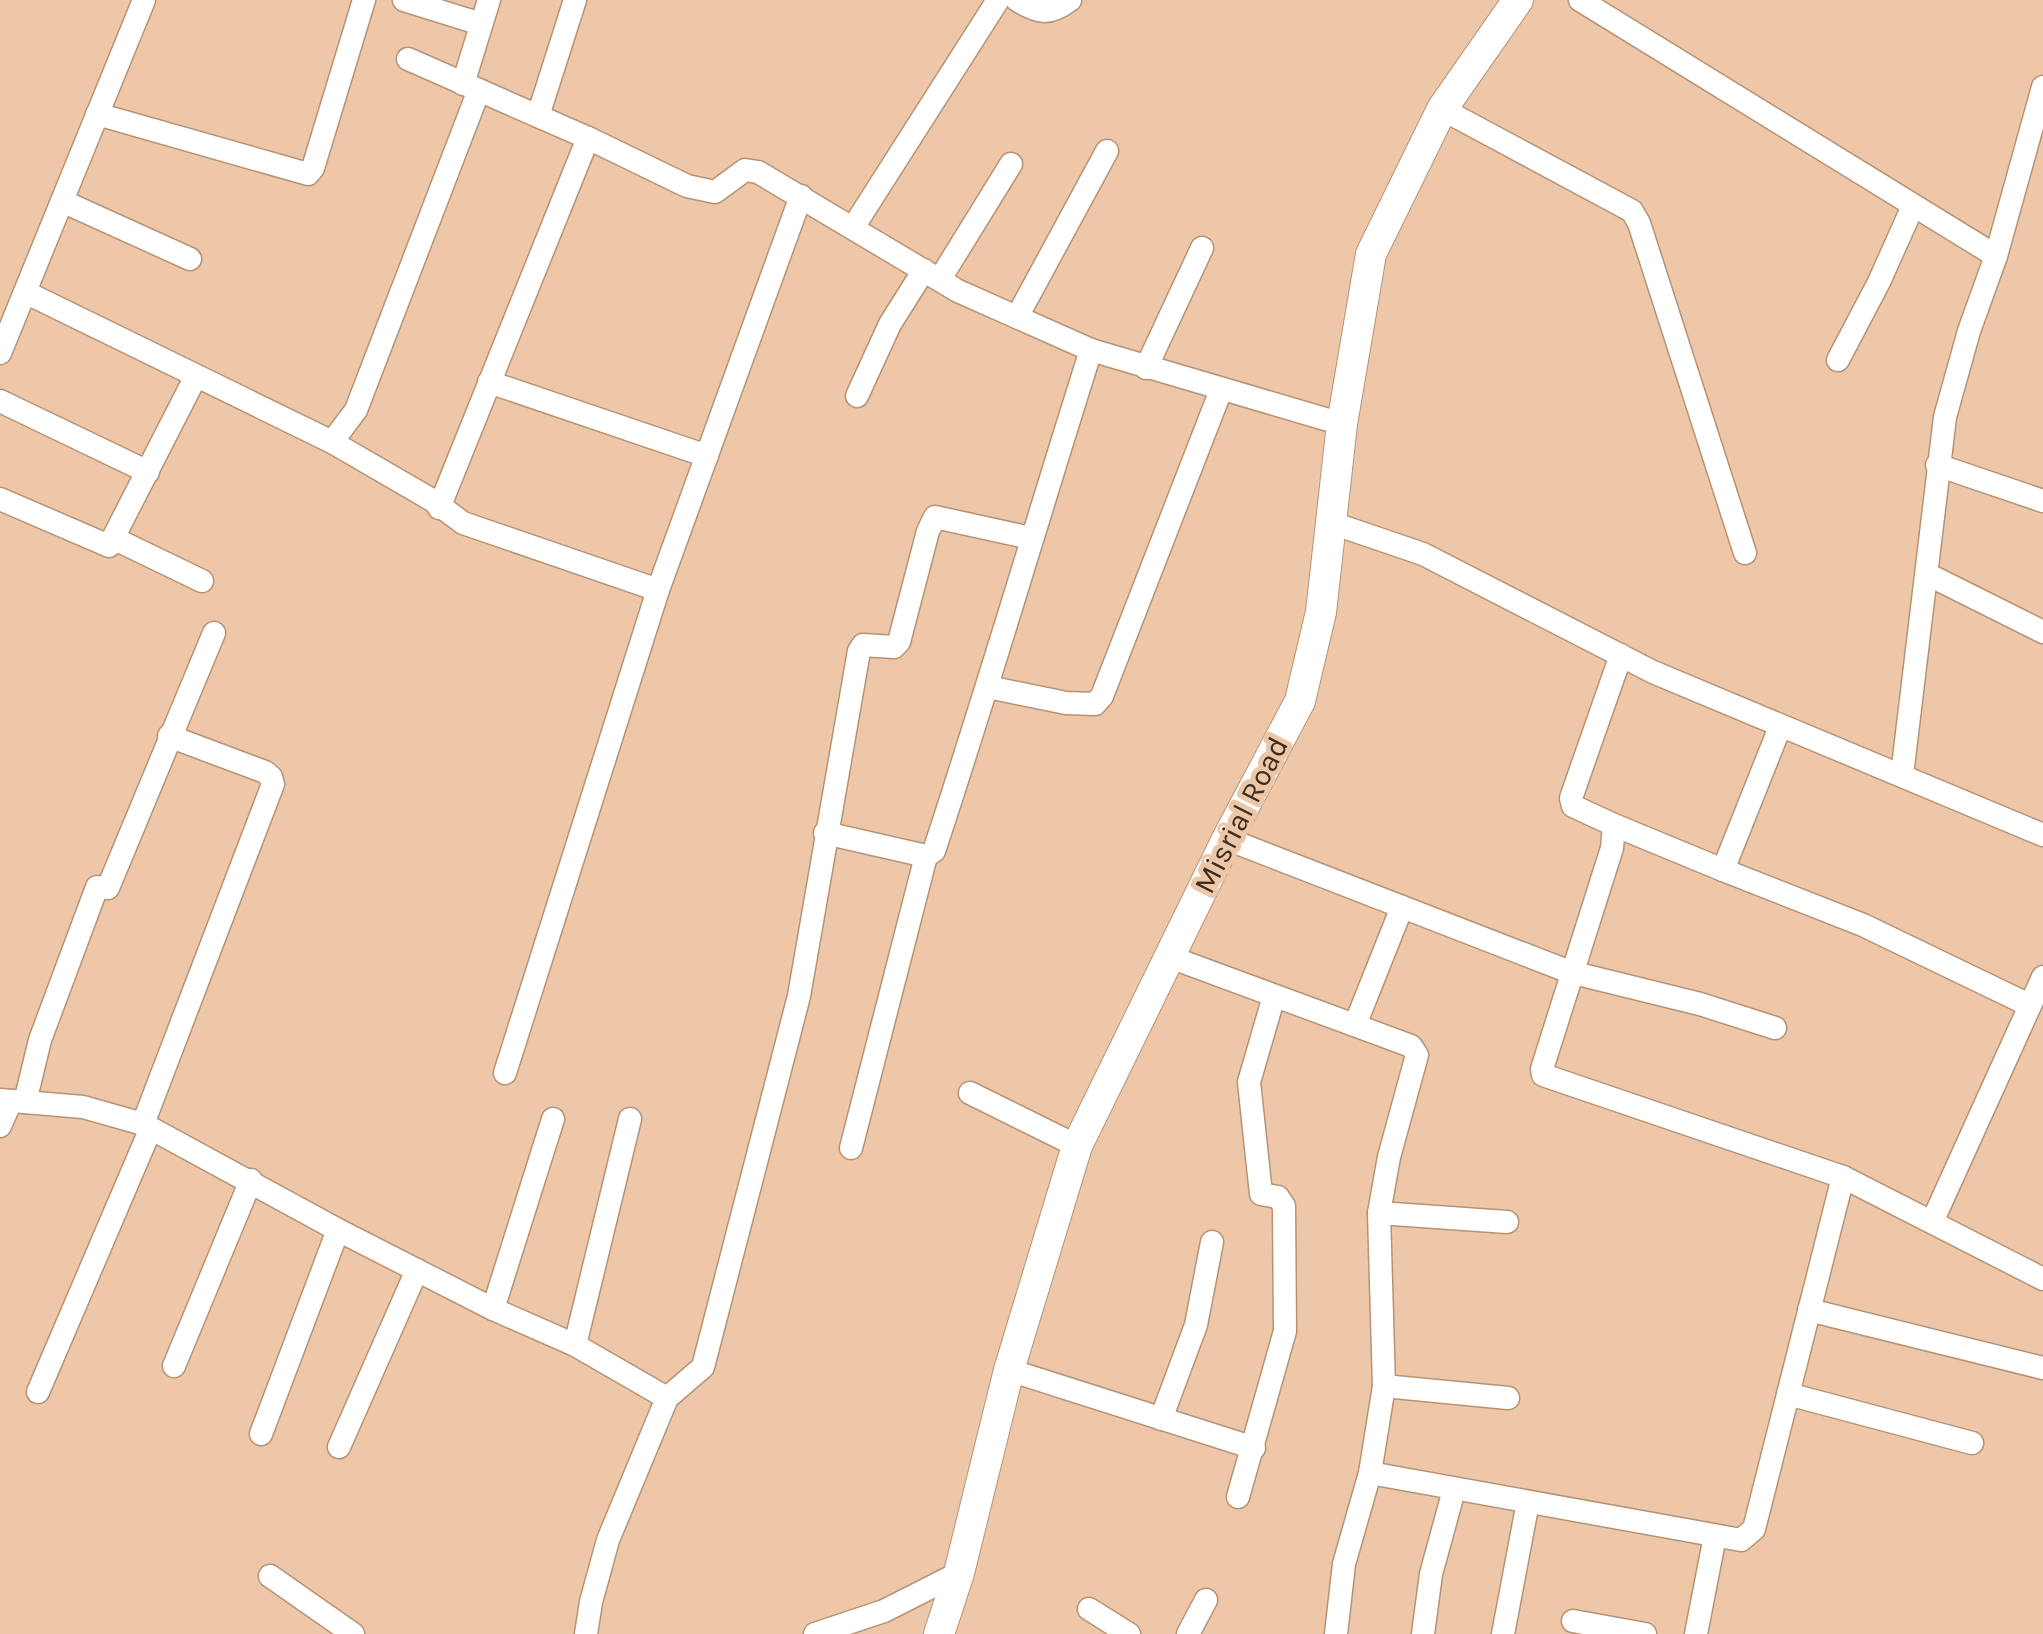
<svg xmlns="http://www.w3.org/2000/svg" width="2043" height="1634" font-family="Karla,sans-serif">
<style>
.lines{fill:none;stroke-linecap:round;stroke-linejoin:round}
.street-casing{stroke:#b79376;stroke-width:25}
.secondary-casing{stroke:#b79376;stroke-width:32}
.street{stroke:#fff;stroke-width:22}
.secondary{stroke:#fff;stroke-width:30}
.labels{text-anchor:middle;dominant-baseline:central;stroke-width:10;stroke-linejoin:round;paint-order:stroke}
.street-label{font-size:30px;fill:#3e2f23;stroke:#edc7a8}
</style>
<rect width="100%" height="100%" fill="#edc7a8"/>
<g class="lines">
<defs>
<g id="street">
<polyline points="404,0 481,24"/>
<path d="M1017 0C1038 13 1049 16 1070 0"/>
<polyline points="1580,0 1996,256"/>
<polyline points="408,59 588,138 687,186 715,192 745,170 758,172 958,291 1091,350 1342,424"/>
<polyline points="463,84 489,0"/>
<polyline points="1442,109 1632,211 1639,223 1745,553"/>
<polyline points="97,114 308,174 313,168 364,0"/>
<polyline points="538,116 575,0"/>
<polyline points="62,201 190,259"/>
<polyline points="854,226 998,0"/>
<polyline points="940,279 1011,164"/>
<polyline points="25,292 332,442 432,500 463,523 658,590"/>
<polyline points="1017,317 1107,151"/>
<polyline points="0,353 144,0"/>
<polyline points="1838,360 1879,282 1913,206"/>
<polyline points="1146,368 1202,248"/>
<polyline points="489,382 707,456"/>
<polyline points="857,396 890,324 924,270"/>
<polyline points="0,401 148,472"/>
<polyline points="332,442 356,410 479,90"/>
<polyline points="1937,465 2043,501"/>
<polyline points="0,499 109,546 196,376"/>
<polyline points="439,508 588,138"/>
<polyline points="1329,522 1423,554 1653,672 2043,835"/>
<polyline points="115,539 202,581"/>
<polyline points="1927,574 2043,632"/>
<polyline points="1621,655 1571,798 1573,806 1614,825 1612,848 1542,1069 1543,1075 1843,1177 2043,1279"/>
<polyline points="988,687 1066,703 1095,704 1102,696 1221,390"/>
<polyline points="1902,775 1945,417 1969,331 1996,256 2043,87"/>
<polyline points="1614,825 1723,870 1780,727"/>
<path d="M825 833 926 856 934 851C989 685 1038 517 1091 350"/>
<polyline points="1227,839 1570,972 1700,1004 1775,1028"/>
<polyline points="1723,870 1863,925 2029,1005"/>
<polyline points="108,888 214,633"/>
<polyline points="1170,957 1411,1046 1417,1055 1389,1157 1379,1213 1384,1386 1370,1473 1344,1564 1336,1634"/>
<polyline points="1355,1025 1402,907"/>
<polyline points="505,1073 658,590 801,196"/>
<polyline points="970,1093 1077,1146"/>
<polyline points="0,1100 83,1107 143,1124 338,1230 493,1309 575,1345 667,1398"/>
<polyline points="25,1102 40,1040 97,887"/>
<polyline points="143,1124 273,784 271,777 265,772 169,736"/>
<polyline points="0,1126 11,1101"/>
<polyline points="851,1148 926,856"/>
<polyline points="1379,1213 1507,1222"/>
<polyline points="1933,1220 2043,977"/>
<polyline points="493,1309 553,1119"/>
<polyline points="1809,1310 2043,1368"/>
<polyline points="575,1345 630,1119"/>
<polyline points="174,1366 251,1180"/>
<polyline points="1009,1370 1254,1448"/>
<polyline points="1384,1386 1508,1398"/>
<polyline points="38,1392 151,1128"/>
<polyline points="1788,1394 1972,1443"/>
<polyline points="1161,1419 1196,1325 1212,1242"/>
<polyline points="261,1434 338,1230"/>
<polyline points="339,1447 417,1270"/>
<polyline points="1370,1473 1741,1540 1754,1529 1843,1177"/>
<polyline points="1238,1497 1285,1331 1284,1206 1278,1197 1261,1194 1249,1082 1274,996"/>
<polyline points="270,1576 353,1634"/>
<polyline points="1089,1609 1129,1634"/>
<polyline points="1573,1621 1645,1634"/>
<polyline points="586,1634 591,1602 608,1540 667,1398 703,1367 799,996 859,651 863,645 894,647 899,642 928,531 935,517 1031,538"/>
<polyline points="815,1634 884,1611 959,1573"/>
<polyline points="1188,1634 1206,1600"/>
<polyline points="1423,1634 1431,1574 1454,1490"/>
<polyline points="1503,1634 1528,1502"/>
<polyline points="1696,1634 1715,1536"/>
</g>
<polyline id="secondary" points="939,1634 959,1573 1009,1370 1077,1146 1227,839 1300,701 1321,612 1342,424 1371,254 1442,109 1518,0"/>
</defs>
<!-- street casing -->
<use href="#street" class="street-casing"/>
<!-- secondary casing -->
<use href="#secondary" class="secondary-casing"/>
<!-- street -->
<use href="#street" class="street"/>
<!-- secondary -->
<use href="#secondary" class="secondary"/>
</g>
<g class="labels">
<!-- street labels -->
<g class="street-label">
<text transform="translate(1241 815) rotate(-63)">Misrial Road</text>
</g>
</g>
</svg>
